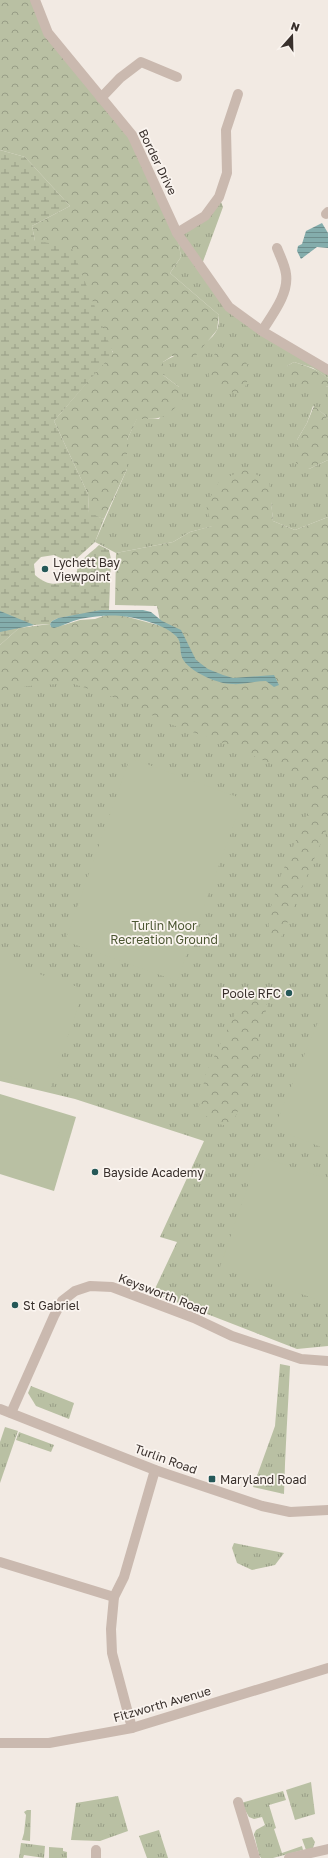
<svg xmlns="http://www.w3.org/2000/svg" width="328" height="1858" font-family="'Golos Text',sans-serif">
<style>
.grass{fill:url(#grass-tufts)}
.forest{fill:url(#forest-crowns)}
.wetland{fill:url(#wetland-marsh)}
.garden{fill:#b9c0a3}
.water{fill:url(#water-rules)}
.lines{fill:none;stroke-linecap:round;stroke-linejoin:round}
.street{stroke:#cab9af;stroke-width:10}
.poi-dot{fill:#255858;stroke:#faf4ef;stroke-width:1.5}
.labels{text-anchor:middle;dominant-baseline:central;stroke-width:3.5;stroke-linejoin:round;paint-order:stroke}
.street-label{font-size:12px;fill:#39302c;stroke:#faf4ef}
.poi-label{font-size:12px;fill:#39302c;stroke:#faf4ef;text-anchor:start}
.park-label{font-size:12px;fill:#4b5632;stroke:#faf4ef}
</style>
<defs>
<pattern id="grass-tufts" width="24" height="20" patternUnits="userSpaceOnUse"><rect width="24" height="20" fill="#b9c0a3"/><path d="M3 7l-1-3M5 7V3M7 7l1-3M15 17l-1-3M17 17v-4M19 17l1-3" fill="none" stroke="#979c85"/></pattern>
<pattern id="forest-crowns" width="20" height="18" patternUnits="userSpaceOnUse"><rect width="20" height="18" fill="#b9c0a3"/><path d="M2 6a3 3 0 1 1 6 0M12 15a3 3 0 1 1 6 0" fill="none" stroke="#979c85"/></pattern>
<pattern id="wetland-marsh" width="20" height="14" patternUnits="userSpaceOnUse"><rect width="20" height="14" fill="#b9c0a3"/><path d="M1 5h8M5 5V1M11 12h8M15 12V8" fill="none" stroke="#979c85"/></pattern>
<pattern id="water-rules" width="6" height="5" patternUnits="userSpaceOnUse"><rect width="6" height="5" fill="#84adac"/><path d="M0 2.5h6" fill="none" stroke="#6d8d8c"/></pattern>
</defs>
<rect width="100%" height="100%" fill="#f2eae3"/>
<!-- grass -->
<g class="grass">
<path d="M219 197 223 207 201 267 229 307 328 369V378L313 368 294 362 287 366 328 387V420L325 415 313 406 307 423 297 440 309 469 328 460V517L295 530 273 521 271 502 213 526 190 532 173 542 116 553 95 542 127 469V440L137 418 159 419 179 387 163 375V362C180 351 207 349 217 330 219 326 219 319 219 315L170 273 181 257 177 233 205 216Z"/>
<polygon points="50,664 328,783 328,1346 297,1349 153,1293 177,1242 160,1237 204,1141 75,1099 0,1081 0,676"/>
<path d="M280 1364 290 1366C288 1409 285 1451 284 1494L253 1487 275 1426Z"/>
<polygon points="31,1386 74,1403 69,1419 36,1406 28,1393"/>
<polygon points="5,1427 18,1431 0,1483 0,1442"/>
<polygon points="19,1432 54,1445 51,1452 16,1440"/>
<polygon points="234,1543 284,1553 275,1565 252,1570 237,1563 232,1548"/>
<polygon points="311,1782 315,1814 295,1820 286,1790"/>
<polygon points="283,1791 286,1800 269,1805 276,1828 274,1829 282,1853 302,1846 303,1850 273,1858 261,1858 259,1855 254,1834 256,1830 265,1825 262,1817 254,1819 249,1817 241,1803"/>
<polygon points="118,1796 128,1831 100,1841 71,1840 76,1803"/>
<polygon points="27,1810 31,1810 30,1841 22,1840 24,1833 26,1815 24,1812"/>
<polygon points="159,1830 168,1858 147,1858 139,1836"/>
<polygon points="312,1837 315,1842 313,1848 306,1850 302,1839"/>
<polygon points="21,1843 45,1846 44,1858 24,1855 23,1858 19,1858"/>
<polygon points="49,1847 63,1848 63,1851 67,1852 67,1858 49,1858"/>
</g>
<!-- forest -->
<g class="forest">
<path d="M0 0H35L48 33 117 115 177 233 181 257 170 273 219 315 217 330 192 360 172 356 163 362V375L179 387 183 399C166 419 162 419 137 419L127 440V469L104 519 89 514 88 494 54 421 113 352 35 241 32 226 70 206 25 157 0 150Z"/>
<path d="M223 347 242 353C251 371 250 376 242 394L222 391 210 382C207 365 209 357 223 347Z"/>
<path d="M294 362C307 366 317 369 328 378V387L326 386C310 392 303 385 290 377L287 366Z"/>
<polygon points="314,406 325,415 328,420 328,460 309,469 296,463 297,440 307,423"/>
<polygon points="245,470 269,480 273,521 295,530 328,517 328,826 280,940 276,942 270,940 268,916 281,875 308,812 315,790 278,767 229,745 170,724 119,699 71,683 15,687 0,693 0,645 19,628 50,624 51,627 64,625 80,620 95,619 106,615 117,614 161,626 157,606 115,605 116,553 173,542 190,532 212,526 206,505 220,480"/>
<polygon points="244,996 268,1005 258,1034 260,1041 259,1061 231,1127 219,1124 198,1111 206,1073"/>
</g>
<!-- wetland -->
<path class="wetland" d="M0 150 25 157 70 206 32 226 35 241 71 246 113 353 54 421 88 494 89 513 104 519 95 542 75 560H65L54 555 41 557 34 564 35 575C50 588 61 585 77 576 75 562 90 554 99 545L109 550 111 559 109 610 58 618 52 621 50 624 34 625 19 628 0 645Z"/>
<!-- garden -->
<g class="garden">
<polygon points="130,758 243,799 177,981 65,941"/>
<polygon points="0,961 84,989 50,1090 0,1073"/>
<polygon points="328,998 328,1150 274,1128"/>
<polygon points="0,1094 76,1117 54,1191 0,1174"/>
<polygon points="258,1156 328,1179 328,1303 220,1267"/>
</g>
<!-- water -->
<g class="water">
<polygon points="322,223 328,233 328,248 317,247 301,259 297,251 298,246 302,244 306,231"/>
<path d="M101 610H143L151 612 162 621 181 630 196 660 208 669 223 675 233 678 274 675 279 685 274 687 266 681C255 681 243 685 232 684 218 684 193 673 184 661 178 653 183 642 176 636 168 628 156 624 146 621 121 614 106 614 80 619 71 621 63 626 54 628L51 627 50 624 52 621 58 618Z"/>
<polygon points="0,611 34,625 0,632"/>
</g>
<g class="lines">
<!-- street -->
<g class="street">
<polyline points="35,0 48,33 132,135 177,233 229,307 262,331 328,370"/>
<polyline points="101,98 120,78 141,62 177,77"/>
<polyline points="326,214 328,212"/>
<polyline points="177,233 205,216 219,197 227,173 226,130 238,94"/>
<path d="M262 331C272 315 289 294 286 274 285 265 280 256 277 248"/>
<polyline points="0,1409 155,1470 262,1506 290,1512 328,1510"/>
<polyline points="11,1413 54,1316 62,1301 75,1291 90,1286 112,1287 194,1318 232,1336 301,1359 328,1361"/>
<polyline points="0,1562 114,1597"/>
<polyline points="132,1728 112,1653 111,1629 114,1597 124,1577 155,1470"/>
<polyline points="0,1743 49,1743 132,1728 328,1668"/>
<polyline points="238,1802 255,1858"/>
<polyline points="96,1850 96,1858"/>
<polyline points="289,1858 328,1849"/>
</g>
</g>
<!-- markers -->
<g class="poi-dot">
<circle cx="45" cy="569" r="4"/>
<circle cx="289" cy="993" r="4"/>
<circle cx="95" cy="1172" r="4"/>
<circle cx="15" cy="1305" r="4"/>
<rect x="208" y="1475" width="8" height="8" rx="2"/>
</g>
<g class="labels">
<!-- street labels -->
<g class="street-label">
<text transform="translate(158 162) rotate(64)">Border Drive</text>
<text transform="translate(163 1294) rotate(21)">Keysworth Road</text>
<text transform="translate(166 1459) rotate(20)">Turlin Road</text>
<text transform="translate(162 1704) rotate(-16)">Fitzworth Avenue</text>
</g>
<!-- poi labels -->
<g class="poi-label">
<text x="53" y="562">Lychett Bay<tspan x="53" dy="14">Viewpoint</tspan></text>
<text x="281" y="993" text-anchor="end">Poole RFC</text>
<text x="103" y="1172">Bayside Academy</text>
<text x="23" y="1305">St Gabriel</text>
<text x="220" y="1479">Maryland Road</text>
</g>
<!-- park labels -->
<g class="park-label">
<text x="164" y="925">Turlin Moor<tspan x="164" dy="14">Recreation Ground</tspan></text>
</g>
</g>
<!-- north arrow -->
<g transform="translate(292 36) rotate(20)" stroke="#faf4ef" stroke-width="3" paint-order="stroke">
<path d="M0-3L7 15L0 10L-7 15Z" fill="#39302c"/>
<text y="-6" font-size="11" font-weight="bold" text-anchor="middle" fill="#39302c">N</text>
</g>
</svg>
